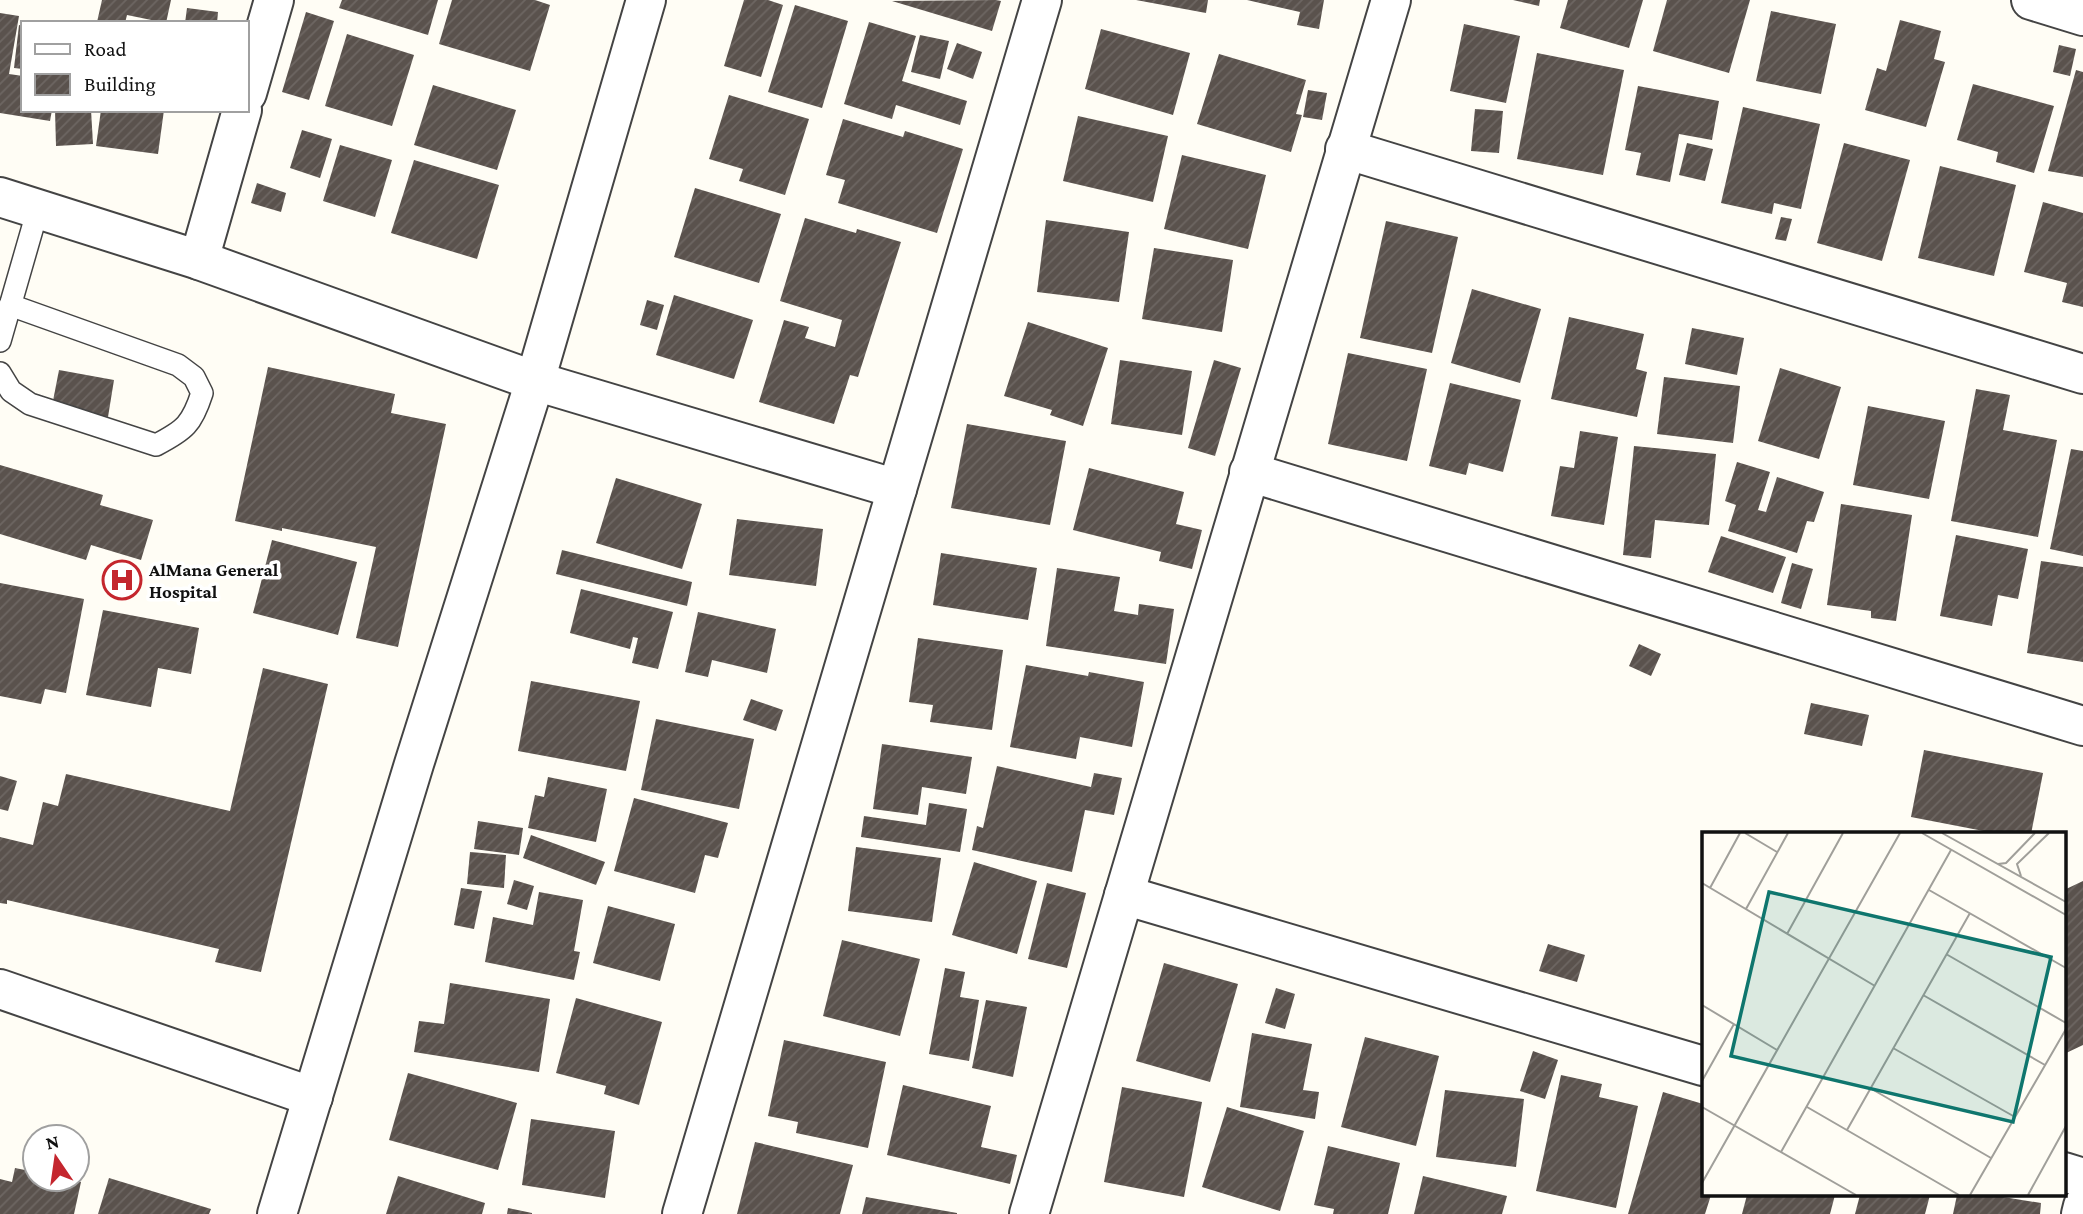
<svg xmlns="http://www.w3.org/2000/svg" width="2083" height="1214" font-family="'Crimson Pro',serif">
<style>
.building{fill:url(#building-hatch)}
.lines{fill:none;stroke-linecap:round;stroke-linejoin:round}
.service-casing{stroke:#444;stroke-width:24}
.minor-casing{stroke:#444;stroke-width:42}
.tertiary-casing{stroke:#444;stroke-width:42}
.service{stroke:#fff;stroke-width:21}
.minor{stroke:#fff;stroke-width:38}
.tertiary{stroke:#fff;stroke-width:38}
.labels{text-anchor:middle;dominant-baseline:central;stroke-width:7;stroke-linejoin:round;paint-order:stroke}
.poi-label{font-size:19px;font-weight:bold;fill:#111;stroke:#fff;text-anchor:start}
.inset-road{fill:none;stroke:#a09f9a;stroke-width:2}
.view{fill:#0f766e;fill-opacity:0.15;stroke:#0f766e;stroke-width:3.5}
.inset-edge{fill:none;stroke:#111;stroke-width:3.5}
</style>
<defs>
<pattern id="building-hatch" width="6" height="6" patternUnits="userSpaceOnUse" patternTransform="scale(1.75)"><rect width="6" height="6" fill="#5a524d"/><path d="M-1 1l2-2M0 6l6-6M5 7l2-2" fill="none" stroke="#6d6662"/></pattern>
</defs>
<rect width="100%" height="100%" fill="#fffdf5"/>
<!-- building -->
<g class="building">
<polygon points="102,0 171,0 166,23 127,15 125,23 102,23 97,22"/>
<polygon points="342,0 438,0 428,35 339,8"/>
<polygon points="452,0 535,0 550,5 530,71 439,44"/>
<polygon points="744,0 768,0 783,5 761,77 724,66"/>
<polygon points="996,0 1001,1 992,31 892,1"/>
<polygon points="1136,0 1208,0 1206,13"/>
<polygon points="1247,0 1324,0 1319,29 1297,25 1300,12"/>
<polygon points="1513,0 1540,0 1539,6"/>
<polygon points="1568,0 1643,0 1629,48 1560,28"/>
<polygon points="1667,0 1750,0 1729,73 1653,51"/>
<polygon points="795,5 848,21 822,108 768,92"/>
<polygon points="187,8 218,12 217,23 185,23"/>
<polygon points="1771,11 1836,24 1821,94 1756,81"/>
<polygon points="306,12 334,21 309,100 282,92"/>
<polygon points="0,13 19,16 9,74 23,76 23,110 52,110 50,121 0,113"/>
<polygon points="1900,20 1941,31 1934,59 1945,62 1926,127 1865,110 1877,68 1886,71"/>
<polygon points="869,22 916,36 902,81 967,101 960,125 896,105 892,119 844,104"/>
<polygon points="1464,24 1520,36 1506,103 1450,91"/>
<polygon points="19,25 23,26 23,69 14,68"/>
<polygon points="1101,29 1190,53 1173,115 1085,89"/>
<polygon points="347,34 414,55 392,126 325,106"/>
<polygon points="920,35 949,41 940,79 911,72"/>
<polygon points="957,43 982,52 973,79 947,69"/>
<polygon points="2059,45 2076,49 2070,76 2053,72"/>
<polygon points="1537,53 1624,70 1603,175 1517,159"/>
<polygon points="1219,54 1306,80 1296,114 1302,115 1291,152 1197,124"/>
<polygon points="2076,70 2083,72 2083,177 2048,171"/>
<polygon points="1973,84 2054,106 2034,173 1996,162 1998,152 1957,140"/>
<polygon points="433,85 516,110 497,170 414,145"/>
<polygon points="1638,86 1719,101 1712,140 1679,134 1670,182 1636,175 1641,153 1625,150"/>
<polygon points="1308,90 1327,93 1322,120 1303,117"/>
<polygon points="729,95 809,119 785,195 739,181 743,169 709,159"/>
<polygon points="1743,107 1820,124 1801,209 1774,203 1772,214 1721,203"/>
<polygon points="1475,109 1503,111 1499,153 1471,151"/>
<polygon points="55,110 91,110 93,144 56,146"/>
<polygon points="101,110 164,110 158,154 96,146"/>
<polygon points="1078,116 1168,136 1153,202 1063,181"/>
<polygon points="843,119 903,137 905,131 963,149 937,233 838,203 845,180 826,175"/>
<polygon points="302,130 332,139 320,178 290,168"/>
<polygon points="1687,143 1713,149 1705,181 1679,175"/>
<polygon points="1844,143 1910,160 1882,261 1817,243"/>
<polygon points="340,145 392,160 375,217 323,201"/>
<polygon points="1182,155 1266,175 1248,249 1164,229"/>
<polygon points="414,160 499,185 477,259 391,233"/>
<polygon points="1940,166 2016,185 1994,276 1918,258"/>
<polygon points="257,183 286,193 281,212 251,203"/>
<polygon points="695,188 781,214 759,283 674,257"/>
<polygon points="2043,202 2083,213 2083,307 2062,302 2067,283 2024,272"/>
<polygon points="1781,217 1792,219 1786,241 1775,239"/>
<polygon points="805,218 856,233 857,229 901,242 858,377 850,375 834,424 759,402 784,320 809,327 805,338 835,347 842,320 780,301"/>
<polygon points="1046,220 1129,232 1119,302 1037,292"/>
<polygon points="1386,221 1458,237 1432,353 1360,338"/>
<polygon points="1154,248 1233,260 1222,332 1142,319"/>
<polygon points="1472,289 1541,309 1520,383 1451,363"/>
<polygon points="674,295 753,320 734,379 656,355"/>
<polygon points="647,300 664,305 657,330 640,325"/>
<polygon points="1569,317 1644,334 1636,369 1647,372 1637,417 1551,399"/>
<polygon points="1028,322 1108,348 1083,426 1050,415 1052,410 1004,396"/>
<polygon points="1692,328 1744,338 1737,375 1685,364"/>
<polygon points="1348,353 1427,369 1407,461 1328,444"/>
<polygon points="1120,360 1192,371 1182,435 1111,424"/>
<polygon points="1214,360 1241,368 1215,456 1188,448"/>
<polygon points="268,367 395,394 391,413 446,424 398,647 356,638 376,547 282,528 282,531 235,521"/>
<polygon points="1780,368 1841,387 1819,459 1758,441"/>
<polygon points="59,370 114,380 108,417 52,406"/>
<polygon points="1664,377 1740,386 1733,443 1657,434"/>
<polygon points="1450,383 1521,400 1503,472 1469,463 1466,475 1429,466"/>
<polygon points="1976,389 2010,395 2003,430 2057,440 2038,537 1951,521"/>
<polygon points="1868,406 1945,421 1929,499 1853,485"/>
<polygon points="967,424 1066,441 1050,525 951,508"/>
<polygon points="1580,431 1618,437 1604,525 1551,516 1560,466 1574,468"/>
<polygon points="1634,446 1716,454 1709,525 1655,520 1651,558 1623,555"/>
<polygon points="2071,449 2083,451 2083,556 2050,549"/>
<polygon points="1737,462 1770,472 1758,510 1766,512 1777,477 1824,492 1814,522 1807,521 1797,553 1728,531 1736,505 1725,501"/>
<polygon points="0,465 103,495 100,505 153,520 141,560 91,545 86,560 0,534"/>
<polygon points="1089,468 1184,492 1176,524 1202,530 1192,569 1159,561 1161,552 1073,530"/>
<polygon points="616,478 702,504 682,569 596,543"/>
<polygon points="1841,504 1912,515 1896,621 1871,618 1871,611 1827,605"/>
<polygon points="737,519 823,529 816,586 729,575"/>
<polygon points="1956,535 2028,549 2018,599 1998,595 1992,626 1940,616"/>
<polygon points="1721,536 1786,557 1773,593 1708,572"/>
<polygon points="272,540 357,562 338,635 253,613"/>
<polygon points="562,550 692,582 687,606 556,574"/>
<polygon points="941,553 1037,568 1028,620 933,605"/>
<polygon points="2041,561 2083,567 2083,662 2027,653"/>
<polygon points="1792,563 1813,569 1801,609 1781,603"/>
<polygon points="1057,568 1120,577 1114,611 1138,615 1139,604 1174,609 1166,664 1046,646"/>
<polygon points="0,583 84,599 66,693 45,689 41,704 0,696"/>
<polygon points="581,589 673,612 658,669 632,663 638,638 633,637 630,649 570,633"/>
<polygon points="103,610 199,628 191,674 158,668 151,707 86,695"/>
<polygon points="698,612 776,629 767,673 712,660 708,677 685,672"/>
<polygon points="918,638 1003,650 992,730 930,722 933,705 909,702"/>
<polygon points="1639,644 1661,654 1651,676 1629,666"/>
<polygon points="1026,665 1088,676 1089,672 1144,682 1132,747 1080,737 1076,759 1010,747"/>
<polygon points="263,668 328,684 261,972 215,962 219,949 7,900 7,904 0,903 0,837 33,845 43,802 58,806 66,774 230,811"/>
<polygon points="531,681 640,701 626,771 518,751"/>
<polygon points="751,699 783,710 776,731 743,720"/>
<polygon points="1811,703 1869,715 1862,746 1804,734"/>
<polygon points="656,719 754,739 739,809 641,790"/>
<polygon points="882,744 972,757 966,794 922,787 918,815 873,809"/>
<polygon points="1924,750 2043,773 2031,834 1999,834 1911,817"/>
<polygon points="997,766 1091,787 1094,773 1122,778 1114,815 1085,810 1072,872 972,850 977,826 983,828"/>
<polygon points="0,776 17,781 8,811 0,809"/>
<polygon points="548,777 607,789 596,842 528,828 535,795 544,797"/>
<polygon points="634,798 728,823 718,858 705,855 695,893 614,871"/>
<polygon points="929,803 967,809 960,852 861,837 864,816 926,825"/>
<polygon points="478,821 523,828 519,855 474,849"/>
<polygon points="531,835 605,862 596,885 523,858"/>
<polygon points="856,847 941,858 932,922 848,911"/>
<polygon points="470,852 506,855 504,888 467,884"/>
<polygon points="974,862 1037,881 1017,954 952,935"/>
<polygon points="514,880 534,886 527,910 507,904"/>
<polygon points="2083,881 2083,1045 2064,1054 2064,890"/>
<polygon points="1047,883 1086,893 1067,968 1028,959"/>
<polygon points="461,888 482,891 474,929 454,925"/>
<polygon points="539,892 583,900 574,951 580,952 574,980 485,962 493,917 533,925"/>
<polygon points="608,906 675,924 660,981 593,963"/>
<polygon points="842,940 920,959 900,1036 823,1016"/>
<polygon points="1548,944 1585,955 1577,982 1539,971"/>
<polygon points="1164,963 1238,984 1210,1082 1136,1061"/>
<polygon points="945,968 965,972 960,997 979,1000 969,1061 929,1054"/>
<polygon points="450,983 550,999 539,1072 414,1052 419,1021 444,1024"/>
<polygon points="1276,988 1295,994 1285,1029 1265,1023"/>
<polygon points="576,998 662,1022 639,1105 604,1094 606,1086 556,1073"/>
<polygon points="986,1000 1027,1007 1013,1077 972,1068"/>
<polygon points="1252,1033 1312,1044 1303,1090 1319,1092 1315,1119 1240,1107"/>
<polygon points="1365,1037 1439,1056 1416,1146 1341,1127"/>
<polygon points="784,1040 886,1062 868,1148 796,1133 798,1122 768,1116"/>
<polygon points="1533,1051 1558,1060 1545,1099 1520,1091"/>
<polygon points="408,1073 517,1103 498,1170 389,1140"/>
<polygon points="1561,1075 1602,1084 1599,1097 1638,1106 1616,1208 1536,1191"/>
<polygon points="903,1085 991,1106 981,1147 1017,1155 1010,1184 887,1155"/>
<polygon points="1122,1087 1202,1102 1184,1197 1104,1182"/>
<polygon points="1445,1090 1524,1099 1516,1167 1436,1157"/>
<polygon points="1663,1092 1703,1104 1703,1195 1711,1195 1705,1214 1628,1214"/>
<polygon points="1227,1107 1304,1131 1280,1211 1202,1187"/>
<polygon points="531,1119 615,1131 605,1198 522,1185"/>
<polygon points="755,1142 853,1165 840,1214 737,1214"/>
<polygon points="1328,1146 1400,1163 1388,1214 1333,1214 1334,1209 1314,1205"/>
<polygon points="15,1168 35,1172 35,1179 66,1179 81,1182 74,1214 0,1214 0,1179 12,1182"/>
<polygon points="398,1176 485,1203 482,1214 386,1214"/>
<polygon points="1423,1176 1507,1196 1502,1214 1414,1214"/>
<polygon points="109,1178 211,1209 209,1214 98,1214"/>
<polygon points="1747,1195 1835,1195 1830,1214 1742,1214"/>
<polygon points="1860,1195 1930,1195 1925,1214 1855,1214"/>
<polygon points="1957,1195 1991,1195 2041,1203 2040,1214 1953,1214"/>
<polygon points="866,1197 957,1213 957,1214 862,1214"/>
<polygon points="508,1208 532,1213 532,1214 507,1214"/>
</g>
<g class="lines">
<defs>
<g id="service">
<polyline points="0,341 38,209"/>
<path d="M0 373 11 391 30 404 156 445C185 430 192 424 202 393L194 377 178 365 10 305"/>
</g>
<g id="minor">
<polyline points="2031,0 2083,16"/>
<polyline points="247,93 274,0"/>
<polyline points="1345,149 2083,374"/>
<polyline points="0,197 199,260 535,381 897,489"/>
<polyline points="199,260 242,110"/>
<polyline points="1249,472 2083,726"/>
<polyline points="1124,895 1703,1066"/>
<polyline points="0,989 313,1097"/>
<polyline points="2064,1172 2083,1178"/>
<polyline points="682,1214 1042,0"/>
<polyline points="1029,1214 1391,0"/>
<polyline points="2081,1214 2083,1206"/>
</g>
<polyline id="tertiary" points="277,1214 414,764 535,381 646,0"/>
</defs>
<!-- service casing -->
<use href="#service" class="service-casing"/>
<!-- minor casing -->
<use href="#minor" class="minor-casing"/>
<!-- tertiary casing -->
<use href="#tertiary" class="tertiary-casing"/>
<!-- service -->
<use href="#service" class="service"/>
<!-- minor -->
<use href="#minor" class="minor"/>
<!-- tertiary -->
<use href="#tertiary" class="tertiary"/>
</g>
<!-- icons -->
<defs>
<symbol id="hospital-ring" viewBox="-11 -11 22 22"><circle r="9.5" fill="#fff" stroke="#c4262e" stroke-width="1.5"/><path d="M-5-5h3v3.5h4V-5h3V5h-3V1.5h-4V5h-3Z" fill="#c4262e"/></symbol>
</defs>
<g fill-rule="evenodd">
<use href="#hospital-ring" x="100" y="558" width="44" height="44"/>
</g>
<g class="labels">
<!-- poi labels -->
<g class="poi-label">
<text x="149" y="569">AlMana General<tspan x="149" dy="22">Hospital</tspan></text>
</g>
</g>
<!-- overview -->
<g transform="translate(1702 832)">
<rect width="364" height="364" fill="#fffdf5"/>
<path class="inset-road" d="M43 1 75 20M220 1 364 83M240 1 364 70M296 32 304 31 333 1M319 44 315 32 347 1M0 51 173 154M8 56 38 1M227 58 364 136M44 77 86 1M85 102 141 1M244 122 364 191M221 163 343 233M0 173 75 218M191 216 313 285M0 249 32 192M168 256 289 326M0 275 154 363M105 275 257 363M145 298 268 81M79 320 249 18M0 351 198 1M268 363 364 197M326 363 364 294"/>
<path class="view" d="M67 60 349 125 311 290 29 224Z"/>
<rect width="364" height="364" class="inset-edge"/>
</g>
<!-- legend -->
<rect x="21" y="21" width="228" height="91" fill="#ffffff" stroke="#a0a0a0" stroke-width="2"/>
<rect x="35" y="44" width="35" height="10" fill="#ffffff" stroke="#a0a0a0" stroke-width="2"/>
<text x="84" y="56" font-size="21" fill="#111111">Road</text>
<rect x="35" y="74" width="35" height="21" fill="url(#building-hatch)" stroke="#a0a0a0" stroke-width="2"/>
<text x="84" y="91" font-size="21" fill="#111111">Building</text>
<!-- north arrow -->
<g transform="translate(56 1158) rotate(347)"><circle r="33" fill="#ffffff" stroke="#a0a0a0" stroke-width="2"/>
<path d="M0-5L12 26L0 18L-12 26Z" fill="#c4262e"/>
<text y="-10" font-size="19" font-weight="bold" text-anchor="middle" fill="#111111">N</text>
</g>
</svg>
